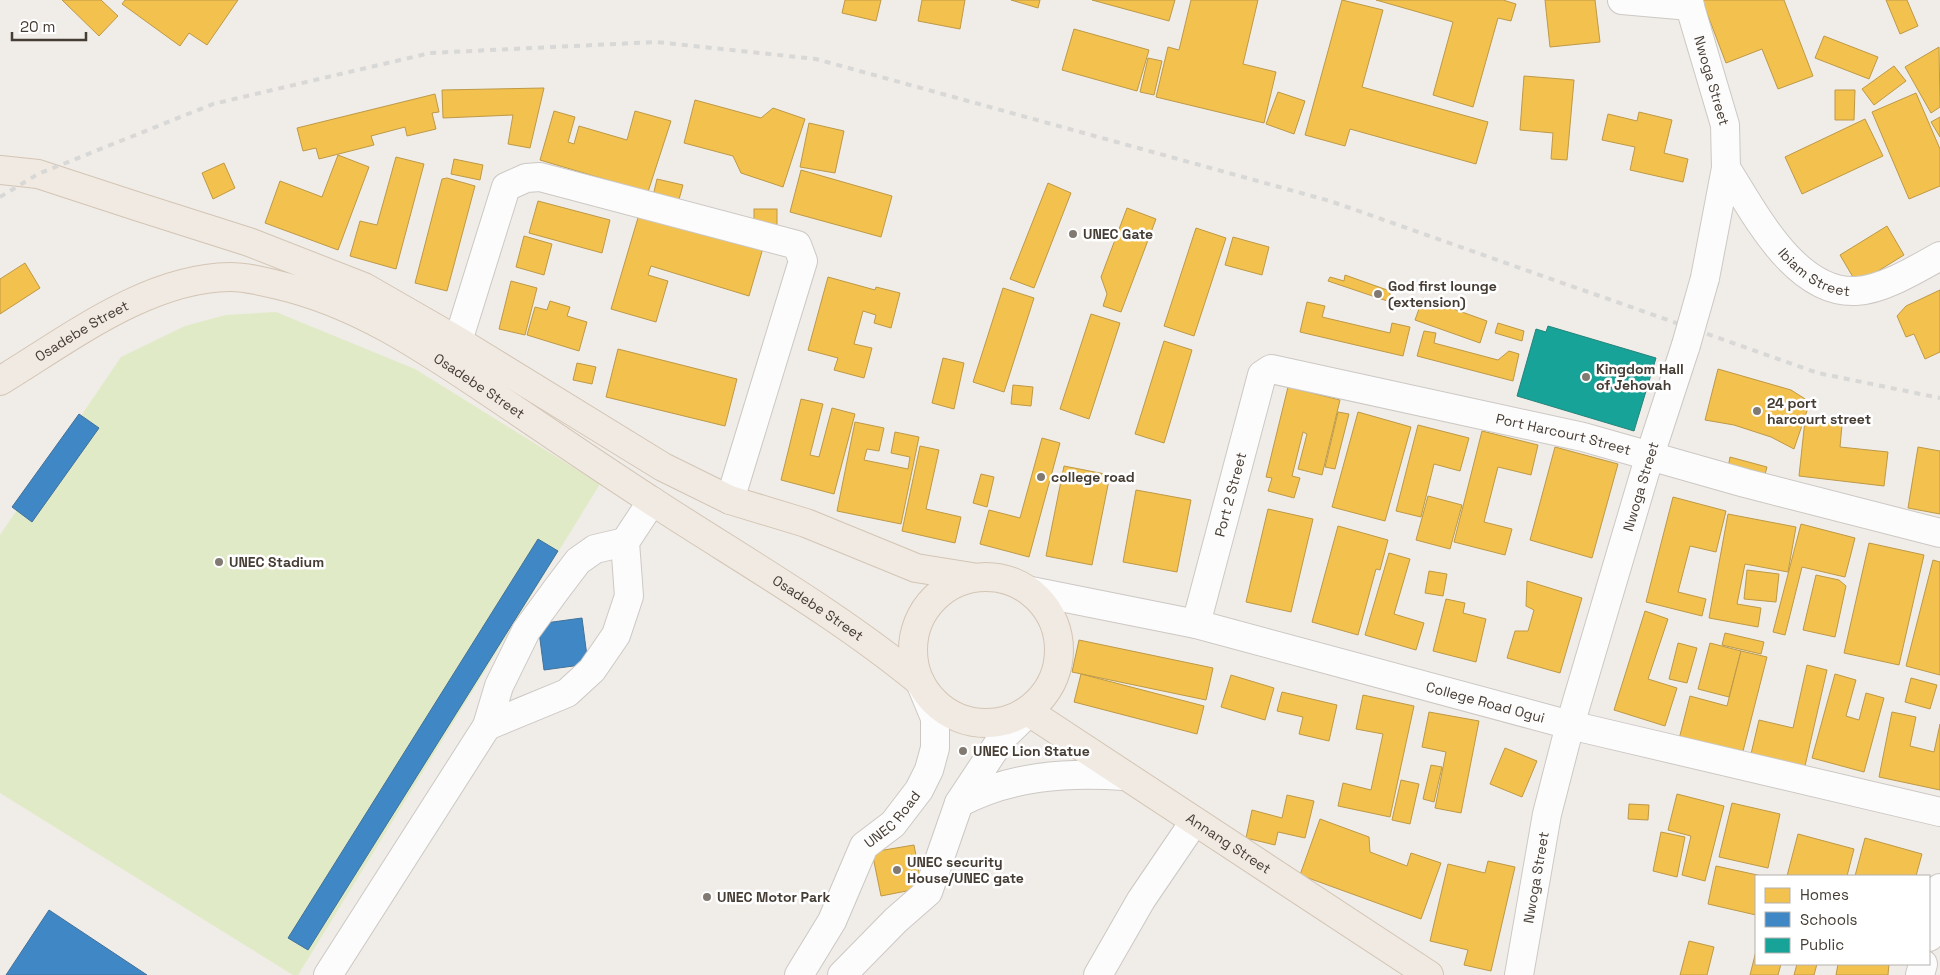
<svg xmlns="http://www.w3.org/2000/svg" width="1940" height="975" font-family="'Space Grotesk',sans-serif">
<style>
.green{fill:#e1eac6}
.homes{fill:#f2c14e;stroke:#be9946}
.schools{fill:#3f88c5;stroke:#417199}
.public{fill:#17a398;stroke:#25847a}
.lines{fill:none;stroke-linecap:round;stroke-linejoin:round}
.minor-casing{stroke:#ccc8c4;stroke-width:30}
.major-casing{stroke:#d3c5b4;stroke-width:30}
.minor{stroke:#fdfcfc;stroke-width:28}
.major{stroke:#f1eae2;stroke-width:28}
.rail{stroke:#d8d8d7;stroke-width:4;stroke-dasharray:6 6;stroke-linecap:butt}
.minor-bridge-casing{stroke:#ccc8c4;stroke-width:30;stroke-linecap:butt}
.minor-bridge{stroke:#fdfcfc;stroke-width:28}
.poi-dot{fill:#817a72;stroke:#fff;stroke-width:2}
.labels{text-anchor:middle;dominant-baseline:central;stroke-width:5;stroke-linejoin:round;paint-order:stroke}
.street-label{font-size:14px;fill:#453c33;stroke:#fff}
.poi-label{font-size:14px;font-weight:bold;fill:#453c33;stroke:#fff;text-anchor:start}
</style>
<rect width="100%" height="100%" fill="#f0ece8"/>
<!-- green -->
<polygon class="green" points="276,312 415,369 600,484 298,975 293,975 0,793 0,535 121,357 185,326 226,315"/>
<!-- homes -->
<g class="homes">
<polygon points="62,0 101,0 118,16 99,36"/>
<polygon points="125,0 238,0 207,45 189,33 180,46 122,4"/>
<polygon points="845,0 881,0 876,21 842,13"/>
<polygon points="922,0 965,0 960,29 918,21"/>
<polygon points="1011,0 1040,0 1038,8"/>
<polygon points="1092,0 1175,0 1169,21"/>
<polygon points="1191,0 1258,0 1243,64 1276,72 1264,123 1156,97 1168,47 1179,50"/>
<polygon points="1342,0 1383,10 1362,87 1488,122 1476,164 1350,129 1345,146 1305,135"/>
<polygon points="1376,0 1503,0 1516,4 1511,21 1498,18 1473,107 1433,95 1453,22"/>
<polygon points="1545,0 1595,0 1600,42 1550,47"/>
<polygon points="1702,0 1784,0 1813,76 1778,89 1762,49 1726,63"/>
<polygon points="1886,0 1907,0 1918,26 1900,34"/>
<polygon points="1074,29 1149,50 1137,91 1062,70"/>
<polygon points="1824,36 1878,57 1869,79 1815,58"/>
<polygon points="1939,47 1940,107 1931,113 1905,67"/>
<polygon points="1148,58 1162,61 1154,95 1140,92"/>
<polygon points="1894,66 1906,81 1874,105 1862,89"/>
<polygon points="1524,76 1574,80 1567,160 1551,159 1553,133 1520,130"/>
<polygon points="544,88 530,148 508,144 513,115 443,118 442,90"/>
<polygon points="1835,90 1855,90 1854,120 1835,120"/>
<polygon points="1278,92 1305,101 1294,134 1266,124"/>
<polygon points="1916,93 1940,149 1940,186 1909,199 1872,112"/>
<polygon points="435,94 439,112 432,113 436,129 407,136 405,127 371,136 374,145 319,159 316,148 303,151 297,128"/>
<polygon points="695,100 761,118 773,108 805,119 783,187 741,173 733,156 684,143"/>
<polygon points="554,111 575,117 568,142 574,144 579,126 627,140 635,111 671,121 646,198 623,191 624,185 540,160"/>
<polygon points="1639,112 1672,120 1664,153 1688,159 1683,182 1630,170 1635,147 1602,140 1608,114 1637,121"/>
<polygon points="1940,117 1940,137 1931,122"/>
<polygon points="1865,119 1883,156 1802,194 1785,157"/>
<polygon points="809,123 844,131 835,173 800,167"/>
<polygon points="338,155 369,167 338,250 265,223 280,181 322,197"/>
<polygon points="396,157 424,164 396,269 350,256 360,221 377,225"/>
<polygon points="454,159 483,165 480,180 451,174"/>
<polygon points="224,163 235,188 213,199 202,173"/>
<polygon points="801,170 892,196 881,237 790,212"/>
<polygon points="447,178 475,186 447,291 415,283 442,179"/>
<polygon points="657,179 683,185 678,203 653,196"/>
<polygon points="1048,183 1071,193 1034,288 1010,279"/>
<polygon points="538,201 610,220 602,253 529,233"/>
<polygon points="1127,208 1156,219 1121,312 1103,306 1107,294 1101,277"/>
<rect x="754" y="209" width="23" height="17"/>
<polygon points="640,211 763,248 749,296 651,266 648,275 668,281 656,322 611,309"/>
<polygon points="1887,226 1904,255 1857,284 1840,255"/>
<polygon points="1196,228 1226,238 1194,336 1164,326"/>
<polygon points="524,236 552,244 544,275 516,267"/>
<polygon points="1233,237 1269,247 1262,275 1225,265"/>
<polygon points="25,263 40,288 0,314 0,279"/>
<polygon points="1345,275 1390,291 1390,297 1415,302 1411,309 1328,281 1330,277 1344,281"/>
<polygon points="828,277 875,290 876,287 900,293 891,328 874,323 876,315 863,311 854,344 872,348 864,378 834,370 838,358 808,350"/>
<polygon points="511,281 537,288 525,335 499,329"/>
<polygon points="1003,288 1034,298 1004,392 973,382"/>
<polygon points="1940,290 1940,352 1925,359 1914,334 1906,337 1897,316 1906,306"/>
<polygon points="1423,298 1487,321 1480,343 1415,320"/>
<polygon points="550,301 570,307 567,316 587,322 579,351 527,335 535,307 547,310"/>
<polygon points="1307,302 1325,306 1322,317 1390,333 1392,323 1410,327 1403,356 1300,332"/>
<polygon points="1091,314 1120,323 1089,419 1060,409"/>
<polygon points="1498,323 1524,331 1522,341 1495,333"/>
<polygon points="1424,331 1436,333 1434,343 1498,360 1509,351 1519,354 1513,381 1417,356"/>
<polygon points="1164,341 1192,350 1164,443 1135,434"/>
<polygon points="618,349 737,379 725,426 606,397"/>
<polygon points="943,358 964,363 954,409 932,403"/>
<polygon points="577,363 596,367 592,384 573,380"/>
<polygon points="1718,369 1791,390 1810,402 1794,449 1771,437 1734,425 1705,420"/>
<polygon points="1013,385 1033,387 1031,406 1011,404"/>
<polygon points="1288,387 1340,400 1322,475 1298,469 1307,434 1303,432 1292,476 1300,478 1294,498 1268,491 1272,478 1266,477"/>
<polygon points="801,399 823,404 810,455 819,457 832,408 855,414 834,494 781,480"/>
<polygon points="1338,412 1349,414 1335,469 1325,467"/>
<polygon points="1358,412 1411,427 1385,521 1332,507"/>
<polygon points="1805,420 1842,425 1840,447 1888,452 1884,486 1799,476"/>
<polygon points="855,422 884,428 879,451 867,449 864,460 908,469 910,457 891,453 895,432 919,437 901,524 837,511"/>
<polygon points="1418,425 1469,438 1460,471 1434,464 1421,517 1396,511"/>
<polygon points="1482,431 1538,445 1531,475 1498,467 1484,522 1512,529 1505,555 1454,542"/>
<polygon points="1042,438 1060,443 1029,557 980,544 989,510 1020,518"/>
<polygon points="920,446 939,450 926,509 961,517 955,543 902,531"/>
<polygon points="1555,447 1618,464 1592,558 1530,540"/>
<polygon points="1918,447 1940,451 1940,514 1908,508"/>
<polygon points="1730,457 1767,467 1763,482 1727,473"/>
<polygon points="1064,466 1110,475 1092,565 1046,556"/>
<polygon points="981,474 994,477 987,507 973,503"/>
<polygon points="1136,490 1191,500 1177,572 1123,562"/>
<polygon points="1428,496 1462,505 1450,549 1416,540"/>
<polygon points="1673,497 1726,511 1716,552 1690,546 1678,592 1706,599 1702,616 1646,602"/>
<polygon points="1268,509 1313,519 1291,612 1246,602"/>
<polygon points="1728,514 1796,527 1788,572 1745,564 1737,604 1761,608 1758,627 1709,618"/>
<polygon points="1801,524 1855,538 1845,577 1802,567 1785,635 1773,632"/>
<polygon points="1338,526 1388,540 1380,570 1376,569 1358,635 1312,622"/>
<polygon points="1869,543 1924,555 1899,665 1844,653"/>
<polygon points="1389,553 1410,559 1394,614 1424,623 1416,650 1365,635"/>
<polygon points="1933,560 1940,562 1940,675 1906,666"/>
<polygon points="1747,570 1779,574 1776,602 1744,599"/>
<polygon points="1429,571 1447,574 1443,596 1425,593"/>
<polygon points="1816,575 1839,580 1846,586 1835,637 1803,630"/>
<polygon points="1527,581 1582,598 1560,673 1507,658 1515,631 1528,631 1534,610 1526,606"/>
<polygon points="1446,599 1465,603 1463,613 1486,619 1476,662 1433,651"/>
<polygon points="1645,611 1668,619 1648,679 1677,688 1665,726 1614,710"/>
<polygon points="1725,633 1764,642 1761,654 1722,645"/>
<polygon points="1079,640 1213,668 1206,700 1072,672"/>
<polygon points="1678,643 1697,648 1687,683 1669,679"/>
<polygon points="1710,643 1741,651 1729,697 1698,689"/>
<polygon points="1741,651 1767,657 1741,759 1678,743 1690,696 1727,706"/>
<polygon points="1807,665 1827,670 1805,766 1751,754 1759,720 1793,728"/>
<polygon points="1081,674 1204,706 1197,734 1074,702"/>
<polygon points="1835,674 1856,680 1846,716 1859,720 1866,693 1884,698 1864,772 1812,758"/>
<polygon points="1231,675 1274,688 1265,720 1221,707"/>
<polygon points="1911,678 1937,685 1930,709 1905,702"/>
<polygon points="1282,692 1337,705 1329,741 1299,734 1303,717 1277,711"/>
<polygon points="1363,695 1414,706 1390,817 1338,806 1343,783 1371,790 1383,734 1356,729"/>
<polygon points="1429,712 1479,721 1461,813 1435,808 1446,752 1422,747"/>
<polygon points="1892,712 1916,717 1910,746 1934,752 1940,724 1940,790 1879,777"/>
<polygon points="1505,748 1537,761 1522,797 1490,784"/>
<polygon points="1431,765 1442,767 1434,802 1423,799"/>
<polygon points="1401,780 1419,784 1410,824 1392,820"/>
<polygon points="1677,794 1724,806 1705,881 1682,875 1691,836 1668,830"/>
<polygon points="1287,795 1314,801 1305,838 1278,832 1275,845 1246,838 1252,810 1282,818"/>
<polygon points="1732,803 1780,814 1768,868 1719,857"/>
<polygon points="1629,804 1649,805 1648,820 1628,819"/>
<polygon points="1320,819 1369,837 1370,852 1407,866 1411,853 1441,863 1421,919 1300,875"/>
<polygon points="1661,832 1685,837 1677,877 1653,871"/>
<polygon points="1798,834 1854,849 1847,876 1787,876"/>
<polygon points="1865,838 1922,854 1916,876 1855,876"/>
<polygon points="914,845 922,888 881,896 872,852"/>
<polygon points="1488,861 1515,867 1491,971 1464,965 1468,950 1430,941 1448,864 1485,873"/>
<polygon points="1716,866 1762,876 1756,876 1756,915 1708,904"/>
<polygon points="1689,941 1714,947 1707,975 1680,975"/>
<polygon points="1756,951 1756,964 1781,964 1778,975 1750,975"/>
<polygon points="1797,964 1817,964 1814,975 1794,975"/>
<polygon points="1838,964 1889,964 1888,975 1836,975"/>
</g>
<!-- schools -->
<g class="schools">
<polygon points="79,414 99,428 32,522 12,507"/>
<polygon points="538,539 558,551 308,950 288,938"/>
<polygon points="582,618 588,664 544,670 538,624"/>
<polygon points="49,910 147,975 6,975"/>
</g>
<!-- public -->
<polygon class="public" points="1548,326 1656,358 1634,431 1517,396 1536,329 1546,332"/>
<g class="lines">
<defs>
<g id="minor">
<polyline points="1622,0 1690,6"/>
<path id="s1" d="M1688 0 1725 125 1726 168 1705 278"/>
<path id="s2" d="M1726 168C1754 212 1795 294 1856 291 1882 290 1917 269 1940 256"/>
<polyline points="458,341 506,187 526,178 540,177 797,245 803,261 730,500"/>
<path id="s3" d="M1031 591 1196 624 1570 725 1940 812"/>
<path id="s4" d="M1196 624 1262 375 1271 369 1583 437 1745 483 1940 533"/>
<polyline points="487,726 567,693 592,670 616,635 629,596 625,542 652,501"/>
<path d="M959 803C1010 776 1066 772 1124 776"/>
<polyline points="1929,937 1940,888"/>
<polyline points="328,975 487,726 499,686 526,631 556,590 578,561 595,549 625,542"/>
<path id="s5" d="M799 975 832 921 864 846 893 824 919 790 929 770 935 748V718L920 682"/>
<polyline points="842,975 896,920 928,892 959,803 1002,738 1029,712"/>
<polyline points="1098,975 1141,900 1194,822"/>
<path id="s6" d="M1519 975 1547 814 1570 725 1650 455 1686 345"/>
<polyline points="1920,975 1923,964"/>
</g>
<g id="major">
<polyline points="0,170 38,174 139,207 249,242 364,287 458,341 663,467 730,500 806,523 916,568 972,577"/>
<path id="s7" d="M0 381C69 339 147 278 230 277 246 277 262 281 278 285 360 304 426 350 495 396 548 432 601 468 655 503 744 561 839 615 920 682"/>
<circle cx="986" cy="650" r="73"/>
<path id="s8" d="M1029 712 1429 975"/>
</g>
</defs>
<!-- minor casing -->
<use href="#minor" class="minor-casing"/>
<!-- major casing -->
<use href="#major" class="major-casing"/>
<!-- minor -->
<use href="#minor" class="minor"/>
<!-- major -->
<use href="#major" class="major"/>
<!-- rail -->
<polyline class="rail" points="0,197 38,174 213,104 430,53 656,42 816,59 1330,201 1818,373 1940,398"/>
<defs>
<polyline id="minor-bridge" points="1686,345 1705,278"/>
</defs>
<!-- minor-bridge casing -->
<use href="#minor-bridge" class="minor-bridge-casing"/>
<!-- minor-bridge -->
<use href="#minor-bridge" class="minor-bridge"/>
</g>
<!-- markers -->
<g class="poi-dot">
<circle cx="1073" cy="234" r="5"/>
<circle cx="1378" cy="294" r="5"/>
<circle cx="1586" cy="377" r="5"/>
<circle cx="1757" cy="411" r="5"/>
<circle cx="1041" cy="477" r="5"/>
<circle cx="219" cy="562" r="5"/>
<circle cx="963" cy="751" r="5"/>
<circle cx="897" cy="870" r="5"/>
<circle cx="707" cy="897" r="5"/>
</g>
<g class="labels">
<!-- street labels -->
<g class="street-label">
<text stroke="none"><textPath href="#s1" startOffset="84">Nwoga Street</textPath></text>
<text stroke="none"><textPath href="#s2" startOffset="140">Ibiam Street</textPath></text>
<text stroke="none"><textPath href="#s7" startOffset="96">Osadebe Street</textPath></text>
<text stroke="none"><textPath href="#s7" startOffset="531">Osadebe Street</textPath></text>
<text stroke="none"><textPath href="#s4" startOffset="568">Port Harcourt Street</textPath></text>
<text stroke="none"><textPath href="#s6" startOffset="504">Nwoga Street</textPath></text>
<text stroke="none"><textPath href="#s4" startOffset="134">Port 2 Street</textPath></text>
<text stroke="none"><textPath href="#s7" startOffset="936">Osadebe Street</textPath></text>
<text stroke="none"><textPath href="#s3" startOffset="468">College Road Ogui</textPath></text>
<text stroke="none"><textPath href="#s5" startOffset="184">UNEC Road</textPath></text>
<text stroke="none"><textPath href="#s8" startOffset="239">Annang Street</textPath></text>
<text stroke="none"><textPath href="#s6" startOffset="99">Nwoga Street</textPath></text>
</g>
<!-- poi labels -->
<g class="poi-label">
<text x="1083" y="234">UNEC Gate</text>
<text x="1388" y="286">God first lounge<tspan x="1388" dy="16">(extension)</tspan></text>
<text x="1596" y="369">Kingdom Hall<tspan x="1596" dy="16">of Jehovah</tspan></text>
<text x="1767" y="403">24 port<tspan x="1767" dy="16">harcourt street</tspan></text>
<text x="1051" y="477">college road</text>
<text x="229" y="562">UNEC Stadium</text>
<text x="973" y="751">UNEC Lion Statue</text>
<text x="907" y="862">UNEC security<tspan x="907" dy="16">House/UNEC gate</tspan></text>
<text x="717" y="897">UNEC Motor Park</text>
</g>
</g>
<!-- legend -->
<rect x="1755" y="875" width="175" height="90" fill="#ffffff" stroke="#b5b1ad"/>
<rect x="1765" y="888" width="25" height="15" fill="#f2c14e" stroke="#b5b1ad"/>
<text x="1800" y="900" font-size="15" fill="#453c33">Homes</text>
<rect x="1765" y="912" width="25" height="15" fill="#3f88c5" stroke="#b5b1ad"/>
<text x="1800" y="925" font-size="15" fill="#453c33">Schools</text>
<rect x="1765" y="938" width="25" height="15" fill="#17a398" stroke="#b5b1ad"/>
<text x="1800" y="950" font-size="15" fill="#453c33">Public</text>
<!-- scale -->
<path d="M12 32v8h74v-8" fill="none" stroke="#453c33" stroke-width="2.5"/>
<text x="20" y="32" font-size="15" fill="#453c33" stroke="#ffffff" stroke-width="4" paint-order="stroke">20 m</text>
</svg>
